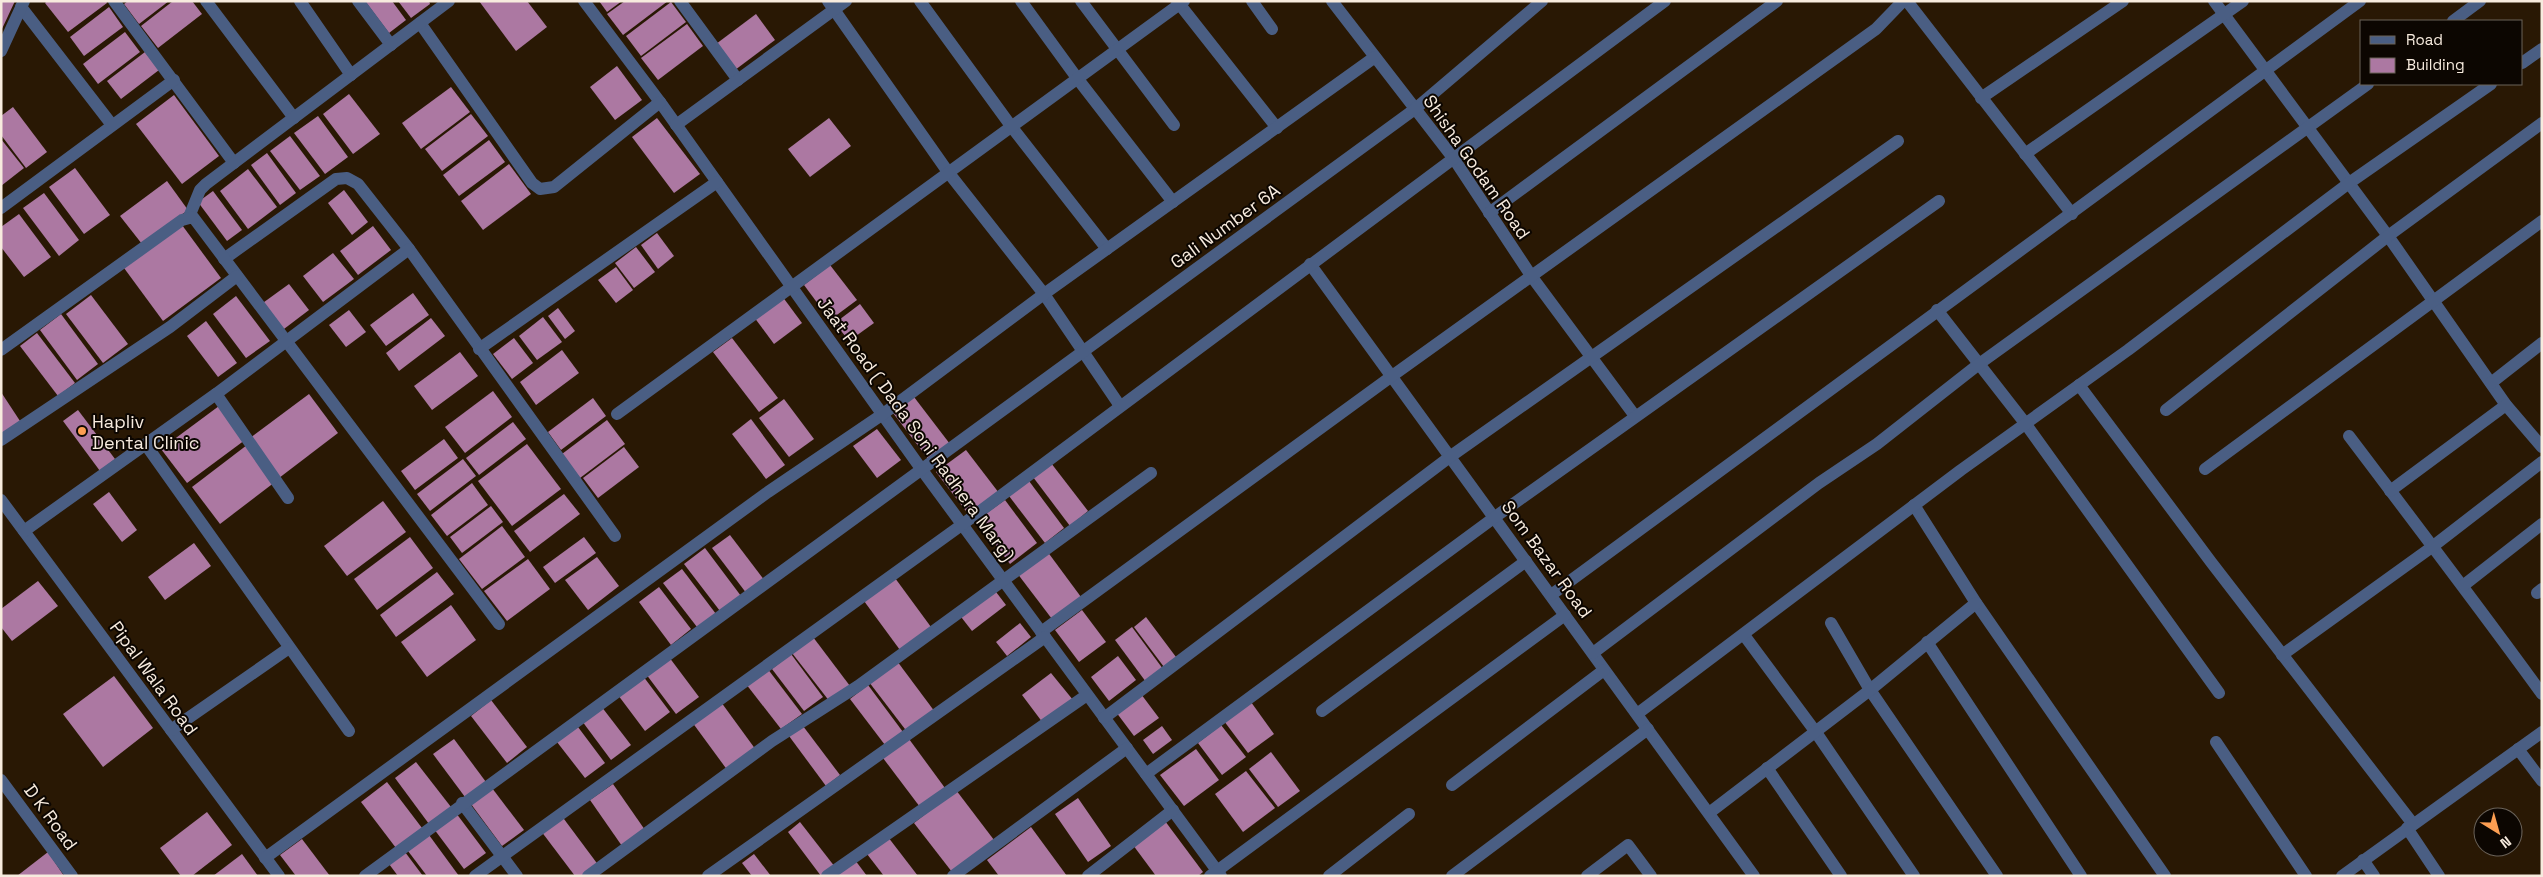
<svg xmlns="http://www.w3.org/2000/svg" width="2543" height="877" font-family="'Space Grotesk',sans-serif">
<style>
.building{fill:#ac78a2}
.lines{fill:none;stroke-linecap:round;stroke-linejoin:round}
.minor{stroke:#4a5e83;stroke-width:12}
.poi-dot{fill:#fc9e52;stroke:#0c0601;stroke-width:2}
.labels{text-anchor:middle;dominant-baseline:central;stroke-width:4;stroke-linejoin:round;paint-order:stroke}
.street-label{font-size:18px;fill:#f7ebde;stroke:#0c0601}
.poi-label{font-size:18px;fill:#f7ebde;stroke:#0c0601;text-anchor:start}
</style>
<rect width="100%" height="100%" fill="#291804"/>
<!-- building -->
<g class="building">
<polygon points="1,1 15,1 1,31"/>
<polygon points="47,1 106,1 107,3 68,32 45,3"/>
<polygon points="128,1 169,1 139,24 124,4"/>
<polygon points="173,1 192,1 202,14 158,48 141,26"/>
<polygon points="365,1 392,1 406,20 389,33"/>
<polygon points="398,1 429,1 430,4 411,18"/>
<polygon points="479,1 527,1 547,27 516,51"/>
<polygon points="599,1 622,1 607,12"/>
<polygon points="625,1 668,1 623,35 607,14"/>
<polygon points="671,2 686,22 641,56 626,36"/>
<polygon points="109,7 123,27 84,56 70,37"/>
<polygon points="756,14 775,40 735,70 716,44"/>
<polygon points="687,24 703,46 658,80 641,58"/>
<polygon points="125,32 140,52 98,84 83,64"/>
<polygon points="145,52 159,70 121,99 107,81"/>
<polygon points="617,66 642,100 615,120 590,87"/>
<polygon points="451,87 470,112 421,149 402,123"/>
<polygon points="349,94 380,134 353,154 323,114"/>
<polygon points="174,95 219,156 182,184 136,124"/>
<polygon points="13,107 47,152 26,168 1,135 1,116"/>
<polygon points="471,114 488,136 442,171 425,149"/>
<polygon points="318,116 348,157 325,174 294,133"/>
<polygon points="657,118 700,174 674,193 632,137"/>
<polygon points="829,118 851,146 810,177 788,149"/>
<polygon points="290,136 320,176 300,190 270,151"/>
<polygon points="1,139 24,168 1,186"/>
<polygon points="489,140 505,162 459,196 443,175"/>
<polygon points="267,153 296,193 280,205 251,165"/>
<polygon points="509,164 531,194 483,230 461,201"/>
<polygon points="75,168 110,215 84,234 49,187"/>
<polygon points="248,169 277,207 248,229 220,191"/>
<polygon points="167,181 188,210 142,244 120,216"/>
<polygon points="344,190 368,222 352,235 328,203"/>
<polygon points="213,191 242,230 227,241 198,202"/>
<polygon points="44,193 79,240 59,256 23,208"/>
<polygon points="19,214 51,257 24,277 1,247 1,227"/>
<polygon points="182,225 221,278 163,321 124,268"/>
<polygon points="373,226 391,250 358,275 340,251"/>
<polygon points="657,233 674,256 658,269 641,245"/>
<polygon points="636,247 655,272 634,288 615,263"/>
<polygon points="333,253 354,279 323,302 303,276"/>
<polygon points="830,265 857,300 830,320 804,285"/>
<polygon points="616,267 633,290 616,303 598,280"/>
<polygon points="289,284 309,310 280,332 260,305"/>
<polygon points="413,293 429,315 386,346 370,325"/>
<polygon points="91,295 128,344 103,363 66,314"/>
<polygon points="236,296 270,341 246,358 213,314"/>
<polygon points="782,296 802,323 774,344 754,317"/>
<polygon points="860,304 874,323 849,341 835,323"/>
<polygon points="558,308 575,331 565,339 548,316"/>
<polygon points="349,310 366,332 346,347 329,325"/>
<polygon points="61,314 98,364 77,380 40,330"/>
<polygon points="543,317 562,342 537,360 519,336"/>
<polygon points="431,318 445,336 399,371 386,353"/>
<polygon points="206,321 237,363 218,377 187,336"/>
<polygon points="37,333 75,383 58,396 20,346"/>
<polygon points="514,338 533,363 512,379 493,354"/>
<polygon points="732,338 778,398 759,412 713,352"/>
<polygon points="562,350 579,373 536,405 520,382"/>
<polygon points="460,352 478,376 432,410 414,386"/>
<polygon points="493,391 512,417 465,453 445,427"/>
<polygon points="1,392 20,421 1,434"/>
<polygon points="309,394 338,433 279,478 250,438"/>
<polygon points="914,397 950,444 929,460 893,413"/>
<polygon points="593,398 606,416 561,450 548,432"/>
<polygon points="784,399 814,439 789,457 759,418"/>
<polygon points="219,406 245,440 187,483 161,449"/>
<polygon points="78,410 115,459 100,471 63,421"/>
<polygon points="751,419 785,465 766,479 732,434"/>
<polygon points="607,420 625,444 580,478 562,454"/>
<polygon points="513,422 526,439 479,475 466,458"/>
<polygon points="877,429 901,460 877,478 853,446"/>
<polygon points="444,439 458,458 415,490 401,471"/>
<polygon points="527,444 561,489 512,526 478,481"/>
<polygon points="247,445 275,482 220,524 192,487"/>
<polygon points="624,447 639,467 598,498 583,478"/>
<polygon points="966,450 999,493 969,515 936,472"/>
<polygon points="463,459 476,476 430,511 417,494"/>
<polygon points="1051,463 1088,511 1070,526 1033,477"/>
<polygon points="1029,481 1064,528 1045,543 1009,496"/>
<polygon points="472,483 488,505 447,536 431,515"/>
<polygon points="109,492 137,530 122,542 93,504"/>
<polygon points="564,494 580,514 530,552 514,531"/>
<polygon points="1005,500 1037,543 1010,564 977,520"/>
<polygon points="383,501 406,532 347,576 324,546"/>
<polygon points="491,506 503,522 462,553 450,537"/>
<polygon points="502,526 525,557 482,589 459,559"/>
<polygon points="730,535 765,581 747,594 712,548"/>
<polygon points="410,537 433,568 377,610 354,579"/>
<polygon points="584,537 596,553 555,583 543,567"/>
<polygon points="194,543 211,566 165,600 148,577"/>
<polygon points="705,548 741,596 720,611 684,564"/>
<polygon points="1047,551 1081,597 1052,619 1017,573"/>
<polygon points="597,557 619,586 588,610 565,580"/>
<polygon points="528,559 550,589 507,621 484,591"/>
<polygon points="682,569 716,614 697,627 663,583"/>
<polygon points="437,572 454,594 396,637 380,615"/>
<polygon points="895,578 931,627 900,650 864,601"/>
<polygon points="38,581 58,606 12,641 1,627 1,609"/>
<polygon points="659,587 691,629 671,645 639,602"/>
<polygon points="993,588 1006,605 972,631 958,613"/>
<polygon points="451,605 476,640 427,677 401,642"/>
<polygon points="1082,610 1106,642 1079,662 1055,630"/>
<polygon points="1146,617 1176,657 1164,667 1134,627"/>
<polygon points="1020,623 1031,637 1007,656 996,642"/>
<polygon points="1132,627 1163,669 1146,682 1115,640"/>
<polygon points="813,637 850,686 830,702 792,653"/>
<polygon points="791,654 823,697 804,711 772,669"/>
<polygon points="1118,656 1136,680 1109,701 1091,677"/>
<polygon points="669,657 699,697 676,714 646,674"/>
<polygon points="897,661 935,712 908,733 869,682"/>
<polygon points="767,668 802,714 781,729 746,684"/>
<polygon points="1051,673 1073,700 1043,723 1022,695"/>
<polygon points="114,676 153,728 103,767 63,714"/>
<polygon points="643,676 670,712 645,731 618,695"/>
<polygon points="868,685 903,732 885,745 850,699"/>
<polygon points="1141,694 1159,718 1134,736 1116,712"/>
<polygon points="491,700 527,747 507,763 471,716"/>
<polygon points="721,702 756,750 728,771 692,722"/>
<polygon points="1251,702 1274,734 1248,753 1224,721"/>
<polygon points="601,706 631,745 611,760 582,721"/>
<polygon points="1221,725 1246,757 1222,775 1198,743"/>
<polygon points="803,726 840,775 826,786 789,736"/>
<polygon points="1162,726 1172,740 1153,754 1143,740"/>
<polygon points="578,727 605,763 585,778 557,742"/>
<polygon points="454,739 486,782 465,797 433,754"/>
<polygon points="909,739 945,788 920,807 883,758"/>
<polygon points="1196,749 1219,780 1184,806 1160,775"/>
<polygon points="1271,752 1300,791 1278,807 1249,769"/>
<polygon points="416,762 451,807 429,824 395,778"/>
<polygon points="1246,771 1275,808 1243,832 1215,794"/>
<polygon points="387,782 422,828 396,848 361,802"/>
<polygon points="613,784 645,830 622,846 590,800"/>
<polygon points="492,788 524,830 502,846 471,804"/>
<polygon points="956,790 994,840 952,872 914,823"/>
<polygon points="1078,798 1111,846 1088,862 1055,814"/>
<polygon points="207,812 232,845 192,876 181,876 160,848"/>
<polygon points="456,813 486,853 464,869 434,829"/>
<polygon points="561,815 599,866 586,876 575,876 541,831"/>
<polygon points="1165,821 1203,872 1198,876 1156,876 1133,845"/>
<polygon points="800,822 835,867 821,876 788,832"/>
<polygon points="1031,827 1067,876 999,876 987,860"/>
<polygon points="429,835 459,876 427,876 408,851"/>
<polygon points="888,837 918,876 884,876 867,854"/>
<polygon points="302,839 330,876 296,876 280,855"/>
<polygon points="48,852 64,876 17,876"/>
<polygon points="405,852 423,876 398,876 389,864"/>
<polygon points="242,854 258,876 213,876"/>
<polygon points="754,854 771,876 752,876 742,863"/>
<polygon points="855,860 867,876 835,876"/>
</g>
<g class="lines">
<!-- minor -->
<g class="minor">
<polyline points="114,1 234,163"/>
<polyline points="206,1 294,118"/>
<polyline points="300,1 351,75"/>
<polyline points="358,1 391,45"/>
<polyline points="584,1 660,102 922,470 1221,876"/>
<polyline points="680,1 738,80"/>
<polyline points="828,1 948,172 1044,294 1120,406"/>
<polyline points="920,1 1011,126 1107,249"/>
<polyline points="1021,1 1077,78 1173,202"/>
<polyline points="1081,1 1174,125"/>
<polyline points="1177,1 1277,128"/>
<polyline points="1252,1 1272,29"/>
<polyline points="1332,1 1454,159 1532,277 1635,416"/>
<polyline points="1907,1 2072,214"/>
<polyline points="2214,1 2388,236 2506,405 2542,447"/>
<polyline points="21,7 112,125"/>
<polyline points="2453,21 2480,1"/>
<polyline points="420,23 532,183 540,189 554,187 660,102"/>
<polyline points="1,51 24,1"/>
<polyline points="2522,63 2542,49"/>
<polyline points="1981,98 2123,1"/>
<polyline points="676,125 846,1"/>
<polyline points="2025,154 2243,1"/>
<polyline points="1,208 174,80"/>
<polyline points="1489,213 1777,1"/>
<polyline points="189,217 200,190 206,184 449,1"/>
<polyline points="224,259 336,179 347,178 358,184 409,249 615,536"/>
<polyline points="1310,264 1754,876"/>
<polyline points="1937,310 2025,423 2219,693"/>
<polyline points="479,349 717,182"/>
<polyline points="1,350 182,220 193,217 499,624"/>
<polyline points="2491,383 2542,343"/>
<polyline points="2079,385 2211,562 2413,824"/>
<polyline points="216,394 288,498"/>
<polyline points="2166,410 2388,236 2542,123"/>
<polyline points="617,414 1184,1"/>
<path d="M2349 436C2414 522 2479 607 2542 694"/>
<polyline points="1,440 170,327 237,276"/>
<polyline points="146,445 349,731"/>
<polyline points="2205,469 2542,221"/>
<polyline points="2390,491 2506,405"/>
<polyline points="1,500 279,876"/>
<polyline points="1914,505 1976,603 2165,876"/>
<polyline points="24,531 216,394 409,249"/>
<polyline points="2464,585 2542,524"/>
<polyline points="2537,593 2542,589"/>
<polyline points="1551,595 2360,1"/>
<polyline points="1831,623 1870,690 1997,876"/>
<polyline points="1041,632 1392,376 1876,29 1903,1"/>
<polyline points="1744,635 1815,731 1914,876"/>
<polyline points="1927,642 2081,876"/>
<polyline points="1593,653 1819,483 1877,444 1979,364 2368,84"/>
<polyline points="2282,655 2432,547 2542,462"/>
<polyline points="1322,711 1526,561"/>
<polyline points="1637,714 1961,470 2128,350 2349,183 2491,84"/>
<polyline points="1104,718 1451,456 1898,141"/>
<polyline points="171,730 289,648"/>
<polyline points="2216,742 2306,876"/>
<polyline points="2518,749 2542,781"/>
<polyline points="1767,768 1841,876"/>
<polyline points="1146,774 1495,517 1939,201"/>
<polyline points="1,780 72,876"/>
<polyline points="1452,785 1604,670"/>
<polyline points="462,803 517,876"/>
<polyline points="1709,813 1870,690 1976,603"/>
<polyline points="2407,828 2439,876"/>
<polyline points="265,858 768,492 883,414 1044,294 1375,57"/>
<polyline points="2363,860 2374,876"/>
<polyline points="365,876 1415,109 1542,1"/>
<polyline points="475,876 963,524 1665,1"/>
<polyline points="588,876 772,741 858,686 1151,473"/>
<polyline points="708,876 1045,637"/>
<polyline points="827,876 1087,695"/>
<polyline points="953,876 1127,748"/>
<polyline points="1088,876 1173,810"/>
<polyline points="1210,876 1565,615"/>
<polyline points="1329,876 1409,814"/>
<polyline points="1452,876 1648,729"/>
<polyline points="1587,876 1628,845 1651,876"/>
<polyline points="2342,876 2542,732"/>
</g>
</g>
<!-- markers -->
<circle class="poi-dot" cx="82" cy="431" r="5"/>
<g class="labels">
<!-- street labels -->
<g class="street-label">
<text transform="translate(1477 167) rotate(55)">Shisha Godam Road</text>
<text transform="translate(1225 226) rotate(-36)">Gali Number 6A</text>
<text transform="translate(916 429) rotate(54)">Jaat Road ( Dada Soni Radhera Marg)</text>
<text transform="translate(1547 559) rotate(54)">Som Bazar Road</text>
<text transform="translate(154 678) rotate(54)">Pipal Wala Road</text>
<text transform="translate(51 817) rotate(54)">D K Road</text>
</g>
<!-- poi labels -->
<g class="poi-label">
<text x="92" y="421">Hapliv<tspan x="92" dy="21">Dental Clinic</tspan></text>
</g>
</g>
<!-- border -->
<rect width="2543" height="877" fill="none" stroke="#f7ebde" stroke-width="5"/>
<!-- legend -->
<rect x="2360" y="20" width="162" height="65" fill="#0c0601" stroke="#6a6259"/>
<rect x="2370" y="36" width="25" height="8" fill="#4a5e83" stroke="#6a6259"/>
<text x="2406" y="45" font-size="15" fill="#f7ebde">Road</text>
<rect x="2370" y="58" width="25" height="15" fill="#ac78a2" stroke="#6a6259"/>
<text x="2406" y="70" font-size="15" fill="#f7ebde">Building</text>
<!-- north arrow -->
<g transform="translate(2498 832) rotate(143)"><circle r="24" fill="#0c0601" stroke="#6a6259"/>
<path d="M0-4L9 19L0 12L-9 19Z" fill="#fc9e52"/>
<text y="-8" font-size="14" font-weight="bold" text-anchor="middle" fill="#f7ebde">N</text>
</g>
</svg>
